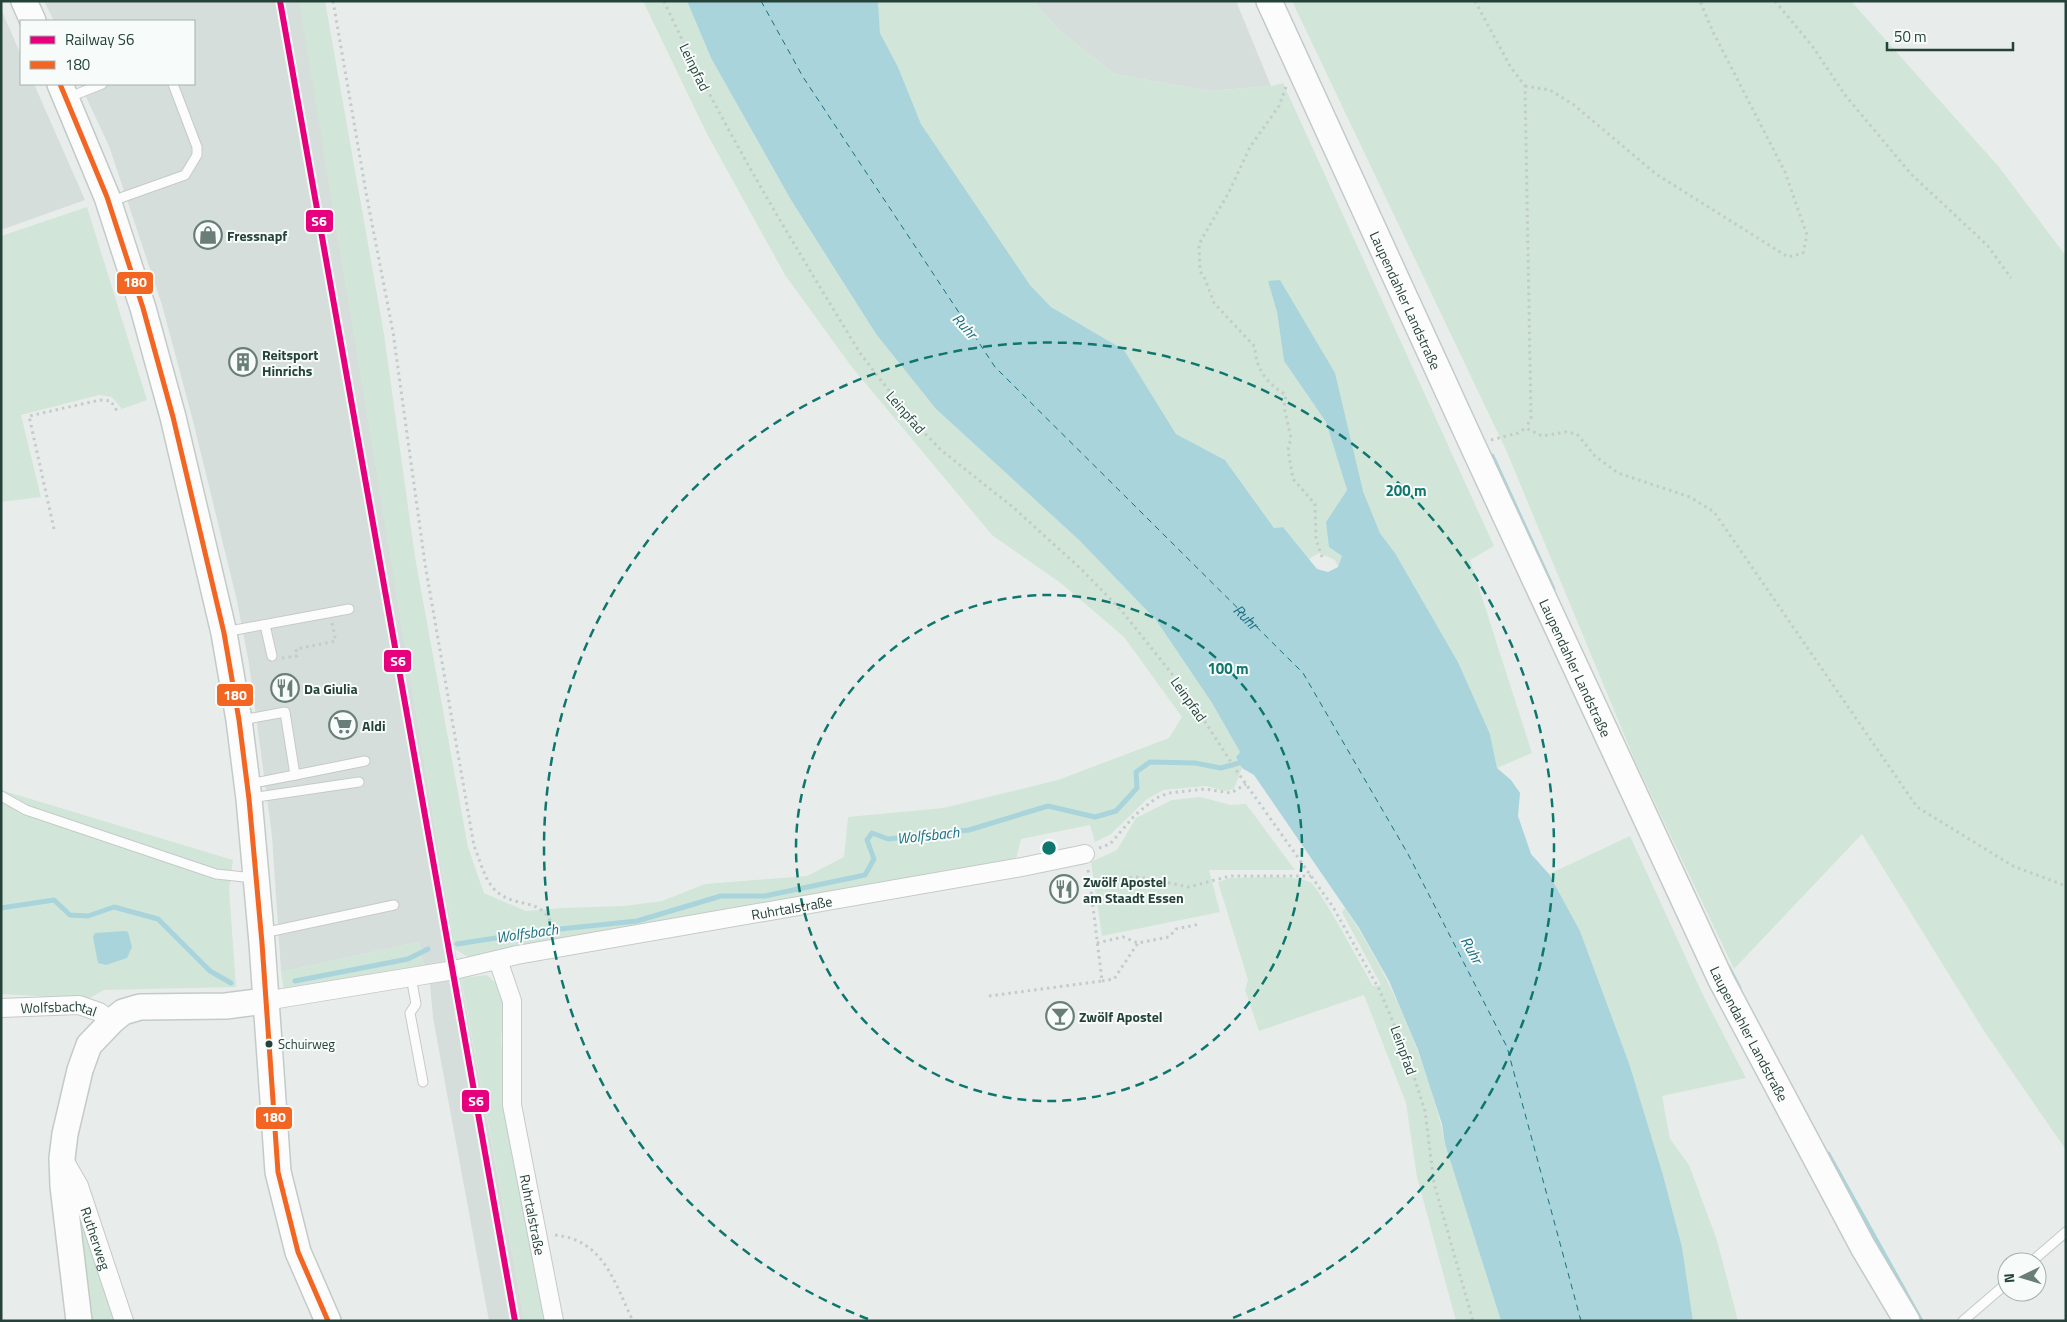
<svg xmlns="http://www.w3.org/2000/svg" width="2067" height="1322" font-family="'Titillium Web',sans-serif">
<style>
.built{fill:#d6dedb}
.green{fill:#d1e6d8}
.water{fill:#a9d4db}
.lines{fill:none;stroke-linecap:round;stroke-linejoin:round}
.stream{stroke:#a9d4db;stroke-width:5}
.ferry{stroke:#1c6f80;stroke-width:1;stroke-dasharray:6 5;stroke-linecap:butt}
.lane-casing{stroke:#c5cac8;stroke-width:11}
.street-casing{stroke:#c5cac8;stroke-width:20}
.secondary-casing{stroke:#c3cbc8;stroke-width:28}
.path{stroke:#c3ccca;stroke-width:3;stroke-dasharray:2.5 4;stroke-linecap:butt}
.lane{stroke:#fcfcfc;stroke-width:9}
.street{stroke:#fcfcfc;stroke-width:18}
.secondary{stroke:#fcfcfc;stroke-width:25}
.bus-1-casing{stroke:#f7fbf9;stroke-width:9}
.bus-1{stroke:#f26522;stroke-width:5}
.rail-1-casing{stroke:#f7fbf9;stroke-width:10}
.rail-1{stroke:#e6007e;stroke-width:6}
.ring{fill:none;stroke:#0f766e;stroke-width:2.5;stroke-dasharray:9 6}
.bus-dot{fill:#24423a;stroke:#f7fbf9;stroke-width:2}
.labels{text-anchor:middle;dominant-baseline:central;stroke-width:4;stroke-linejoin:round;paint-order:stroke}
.bus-label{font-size:13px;fill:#24423a;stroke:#f7fbf9;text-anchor:start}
.street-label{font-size:14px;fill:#24423a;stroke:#f7fbf9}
.poi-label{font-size:14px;font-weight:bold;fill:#24423a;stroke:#f7fbf9;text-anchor:start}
.water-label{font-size:15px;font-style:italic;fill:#1c6f80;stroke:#f7fbf9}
.centre{fill:#0f766e;stroke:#f7fbf9;stroke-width:2.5}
.ring-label{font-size:15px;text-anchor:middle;font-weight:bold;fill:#0f766e;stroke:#f7fbf9;stroke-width:4;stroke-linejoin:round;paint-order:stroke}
.line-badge{stroke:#f7fbf9;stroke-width:2}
.badge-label{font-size:14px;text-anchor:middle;font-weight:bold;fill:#fff}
</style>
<rect width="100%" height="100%" fill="#e8edeb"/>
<!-- built -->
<g class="built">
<polygon points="44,1 313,1 326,96 324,150 455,949 525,1321 489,1321 433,1018 430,985 424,967 419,942 281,972 272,836 249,664 237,601 193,421 162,305 109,146 80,84 194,84 194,21 54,21"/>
<polygon points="1033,1 1236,1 1271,86 1209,91 1114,74 1059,30"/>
<polygon points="1,9 21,55 21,84 34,84 85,200 1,230"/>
</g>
<!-- green -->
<g class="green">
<polygon points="299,1 325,1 384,334 415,557 468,847 484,893 526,911 563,908 624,906 662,901 705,884 807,876 844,857 848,817 943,808 1058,780 1169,738 1182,717 1124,637 1062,584 992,535 851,366 785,275 706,132 643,1 687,1 711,58 791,200 876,334 936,409 1079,540 1156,620 1212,703 1240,752 1236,757 1242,768 1234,789 1225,791 1206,786 1164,790 1147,799 1111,834 1095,842 1090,825 1021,839 1015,863 471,959 455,949"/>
<polygon points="878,1 1033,1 1059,30 1114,74 1209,91 1271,86 1283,83 1494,546 1470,560 1532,753 1497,768 1490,734 1458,662 1395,553 1380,533 1280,281 1268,281 1277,312 1284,361 1326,422 1347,490 1326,522 1342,556 1338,567 1335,560 1319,553 1309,559 1283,527 1274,528 1225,460 1176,434 1124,350 1051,307 1030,285 921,124 898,67 880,33"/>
<polygon points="1292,1 1851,1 1999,167 2066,256 2066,1150 1984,1031 1862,834 1734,969 1636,763 1506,450"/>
<polygon points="87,207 147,400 122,409 112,397 99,395 21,415 41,497 1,502 1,236"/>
<polygon points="1,790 233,860 229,889 236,987 104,990 88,999 1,994"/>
<polygon points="1200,797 1231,805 1246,804 1295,870 1209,870 1220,912 1102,936 1091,862 1117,850 1136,818 1172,800"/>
<polygon points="1630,836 1703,995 1746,1078 1662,1096 1670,1139 1689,1165 1717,1240 1738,1321 1693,1321 1682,1247 1663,1175 1630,1066 1580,931 1549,874"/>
<path d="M1230 878C1251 878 1292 874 1310 882 1319 886 1365 972 1373 986L1381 985 1342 912 1345 908C1382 964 1407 1017 1428 1081 1435 1102 1441 1122 1445 1144L1501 1321H1456L1417 1177 1406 1103 1364 995 1259 1031 1245 990 1248 980 1218 882Z"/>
<polygon points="419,942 424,967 284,991 281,972"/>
<polygon points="487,975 500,987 505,1008 501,1037 507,1125 546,1321 525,1321 461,978"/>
<polygon points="75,1205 115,1321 90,1321"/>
</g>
<!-- water -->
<g class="water">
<polygon points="687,1 878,1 880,33 898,67 921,124 1030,285 1051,307 1124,350 1176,434 1225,460 1274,528 1283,527 1317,569 1328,572 1338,567 1342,556 1329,547 1326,522 1347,490 1326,422 1284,361 1277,312 1268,281 1280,280 1335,373 1363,491 1380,533 1395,553 1458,662 1490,734 1497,768 1511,780 1520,793 1518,816 1531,854 1549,874 1580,931 1630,1066 1663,1175 1682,1247 1693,1321 1501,1321 1445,1144 1442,1124 1418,1050 1389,981 1359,928 1254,775 1242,768 1236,757 1240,752 1212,703 1156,620 1079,540 936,409 876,334 791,200 711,58"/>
<polygon points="125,931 128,932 132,947 127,958 106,965 98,963 93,937 95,933"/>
</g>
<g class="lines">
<!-- stream -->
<g class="stream">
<polyline points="1492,456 1553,589"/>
<polyline points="1,908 54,900 70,915 88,916 114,907 158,919 210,971 231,983"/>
<polyline points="457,944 541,931 637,921 721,896 765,896 865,875 874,859 867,840 872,833 888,839 969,830 1048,806 1095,817 1116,811 1137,788 1136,772 1150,762 1195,763 1221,768 1246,761"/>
<polyline points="1728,967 1739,988"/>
<polyline points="295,981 408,959 428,949"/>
<polyline points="1828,1154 1921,1321"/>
</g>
<!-- ferry -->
<path class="ferry" id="s1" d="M761 1 803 77 995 367 1303 673 1408 854 1507 1047 1581 1321"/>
<defs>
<g id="lane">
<polyline points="67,98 102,84"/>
<polyline points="109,202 185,175 197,155 197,147 173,84"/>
<polyline points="265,625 272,656"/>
<polyline points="224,632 349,609"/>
<polyline points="242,720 285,712 295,775 249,784"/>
<polyline points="295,775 365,761"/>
<polyline points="1,796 26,810 216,874 254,878"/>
<polyline points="251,798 359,782"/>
<polyline points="263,933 394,905"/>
<polyline points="411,977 416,1004 410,1013 423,1082"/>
<polyline points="2031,1262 2066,1232"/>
<polyline points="1963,1321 2007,1283"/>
</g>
<g id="street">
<path id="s2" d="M498 960 512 1001V1105L554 1321"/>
<path id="s3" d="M265 1001 454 970 517 955 1022 867 1085 854"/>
<path id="s4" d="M1 1008 79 1005 99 1012 112 1021"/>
<path id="s5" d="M64 1160 79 1186 124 1321"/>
</g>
<g id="secondary">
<polyline points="24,1 33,21"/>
<path id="s6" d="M1269 1 1472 444 1721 980 1863 1247 1907 1321"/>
<polyline points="60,84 107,197 143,308 173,417 224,633 239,720 249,799 262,943 278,1172 298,1252 328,1321"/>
<polyline points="79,1321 63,1186 62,1158 65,1134 80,1070 89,1045 112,1021 123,1012 140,1007 226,1006 265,1001"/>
</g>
</defs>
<!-- lane casing -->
<use href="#lane" class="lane-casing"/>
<!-- street casing -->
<use href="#street" class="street-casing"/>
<!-- secondary casing -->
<use href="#secondary" class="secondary-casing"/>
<!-- path -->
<g class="path">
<path d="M333 1 367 198 393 332 425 564 474 846C480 860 484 878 494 889 516 912 545 893 554 932"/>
<path d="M664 1C720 124 790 238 860 353L911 419 941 450 1014 508 1081 569 1121 610 1184 689 1236 770 1333 907 1379 989 1406 1052 1425 1111 1434 1183 1473 1321"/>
<polyline points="1475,1 1510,66 1525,86 1531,418 1526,428"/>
<polyline points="1775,1 1813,47 1845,95 1911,174 1988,246 2011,278"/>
<polyline points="1525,86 1550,90 1574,105 1656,174 1788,257 1803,253 1807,235 1785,172 1713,32 1700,1"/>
<path d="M1286 87 1279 106 1250 147 1229 192 1199 244 1200 271 1205 279 1214 303 1255 347C1255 369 1268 384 1286 395L1284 407 1291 438 1288 450 1293 479 1315 504 1316 539 1322 557"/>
<polyline points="1491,440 1518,433 1526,428 1542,436 1566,432 1577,434 1595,456 1618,473 1690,497 1714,512 1917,807 2013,866 2066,886"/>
<polyline points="54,529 29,416 100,400 111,401 117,411"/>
<polyline points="332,623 336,642"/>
<polyline points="282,658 297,656 296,649 336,641"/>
<polyline points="1099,848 1110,844 1135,815 1156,798 1169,793 1205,789 1231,793 1246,784"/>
<polyline points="1088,870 1090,882 1139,877 1189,887 1230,876 1311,876"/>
<polyline points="1097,943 1123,937 1138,943 1169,937 1176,929 1200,924"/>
<polyline points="1102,981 1114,979 1138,943"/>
<polyline points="989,996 1102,981 1090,882"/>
<path d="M555 1235C604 1240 614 1282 633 1321"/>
</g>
<!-- lane -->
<use href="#lane" class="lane"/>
<!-- street -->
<use href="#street" class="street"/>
<!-- secondary -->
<use href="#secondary" class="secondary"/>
<defs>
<polyline id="bus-1" points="60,84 107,197 143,308 173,417 224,633 239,720 249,799 262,943 278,1172 298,1252 328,1321"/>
</defs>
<!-- bus-1 casing -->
<use href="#bus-1" class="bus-1-casing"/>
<!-- bus-1 -->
<use href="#bus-1" class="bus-1"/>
<defs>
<polyline id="rail-1" points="280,1 515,1321"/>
</defs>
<!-- rail-1 casing -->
<use href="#rail-1" class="rail-1-casing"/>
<!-- rail-1 -->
<use href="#rail-1" class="rail-1"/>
</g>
<!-- distance rings -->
<g class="ring">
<circle cx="1049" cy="848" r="253"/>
<path d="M868 1319A505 505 0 1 1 1230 1319"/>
</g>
<!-- icons -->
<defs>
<symbol id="shop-ring" viewBox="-11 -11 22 22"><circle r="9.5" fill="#f7fbf9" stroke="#697e78" stroke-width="1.5"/><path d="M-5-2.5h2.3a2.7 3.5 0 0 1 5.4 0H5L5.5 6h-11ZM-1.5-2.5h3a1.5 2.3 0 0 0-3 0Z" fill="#697e78"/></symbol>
<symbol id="building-ring" viewBox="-11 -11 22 22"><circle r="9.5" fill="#f7fbf9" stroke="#697e78" stroke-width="1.5"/><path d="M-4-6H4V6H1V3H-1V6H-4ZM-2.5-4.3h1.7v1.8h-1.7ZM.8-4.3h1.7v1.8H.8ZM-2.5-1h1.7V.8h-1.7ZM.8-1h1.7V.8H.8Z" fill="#697e78"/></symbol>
<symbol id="restaurant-ring" viewBox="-11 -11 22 22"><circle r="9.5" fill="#f7fbf9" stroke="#697e78" stroke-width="1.5"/><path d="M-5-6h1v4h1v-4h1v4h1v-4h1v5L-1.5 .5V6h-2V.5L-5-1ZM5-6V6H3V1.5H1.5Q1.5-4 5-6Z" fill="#697e78"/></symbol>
<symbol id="supermarket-ring" viewBox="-11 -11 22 22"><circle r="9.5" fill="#f7fbf9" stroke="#697e78" stroke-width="1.5"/><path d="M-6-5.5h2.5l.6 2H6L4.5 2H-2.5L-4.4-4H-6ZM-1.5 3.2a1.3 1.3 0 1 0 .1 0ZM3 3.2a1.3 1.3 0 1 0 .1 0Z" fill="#697e78"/></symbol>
<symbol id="bar-ring" viewBox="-11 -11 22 22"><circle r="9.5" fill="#f7fbf9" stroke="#697e78" stroke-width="1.5"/><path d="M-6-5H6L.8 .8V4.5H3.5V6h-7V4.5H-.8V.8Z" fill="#697e78"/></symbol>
</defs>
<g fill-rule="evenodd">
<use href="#shop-ring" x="192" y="219" width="32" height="32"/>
<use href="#building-ring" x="227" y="346" width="32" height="32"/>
<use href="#restaurant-ring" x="269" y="672" width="32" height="32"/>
<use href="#supermarket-ring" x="327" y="709" width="32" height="32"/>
<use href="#restaurant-ring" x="1048" y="873" width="32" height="32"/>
<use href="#bar-ring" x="1044" y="1000" width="32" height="32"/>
</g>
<!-- markers -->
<circle class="bus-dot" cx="269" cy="1044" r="4.5"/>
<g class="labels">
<!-- bus labels -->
<g class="bus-label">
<text x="278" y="1044">Schuirweg</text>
</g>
<!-- street labels -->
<g class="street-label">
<text transform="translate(695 67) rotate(64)">Leinpfad</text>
<text stroke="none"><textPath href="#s6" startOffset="329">Laupendahler Landstraße</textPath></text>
<text transform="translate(906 412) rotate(49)">Leinpfad</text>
<text stroke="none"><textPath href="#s6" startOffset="734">Laupendahler Landstraße</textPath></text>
<text transform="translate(1189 699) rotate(55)">Leinpfad</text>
<text stroke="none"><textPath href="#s3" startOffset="535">Ruhrtalstraße</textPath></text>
<text stroke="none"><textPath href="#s4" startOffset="58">Wolfsbachtal</textPath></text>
<text stroke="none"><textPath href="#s6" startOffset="1139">Laupendahler Landstraße</textPath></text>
<text transform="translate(1404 1050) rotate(70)">Leinpfad</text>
<text stroke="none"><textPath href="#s2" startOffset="259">Ruhrtalstraße</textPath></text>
<text stroke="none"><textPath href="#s5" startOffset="85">Rutherweg</textPath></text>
</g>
<!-- poi labels -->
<g class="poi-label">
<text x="227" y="235">Fressnapf</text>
<text x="262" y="354">Reitsport<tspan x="262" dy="16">Hinrichs</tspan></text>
<text x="304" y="688">Da Giulia</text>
<text x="362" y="725">Aldi</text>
<text x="1083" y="881">Zwölf Apostel<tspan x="1083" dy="16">am Staadt Essen</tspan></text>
<text x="1079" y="1016">Zwölf Apostel</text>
</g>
<!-- water labels -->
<g class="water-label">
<text transform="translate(965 326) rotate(48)">Ruhr</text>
<text stroke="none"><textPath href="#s1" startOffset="789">Ruhr</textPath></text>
<text transform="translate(928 835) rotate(-6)">Wolfsbach</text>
<text transform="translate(527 933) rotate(-8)">Wolfsbach</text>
<text transform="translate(1472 950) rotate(61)">Ruhr</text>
</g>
</g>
<circle cx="1049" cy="848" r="8" class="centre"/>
<g class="ring-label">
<text x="1406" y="496">200 m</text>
<text x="1228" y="674">100 m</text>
</g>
<g class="line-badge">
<rect x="305" y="209" width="29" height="24" rx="5" fill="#e6007e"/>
<rect x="116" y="271" width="38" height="24" rx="5" fill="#f26522"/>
<rect x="383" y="649" width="29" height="24" rx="5" fill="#e6007e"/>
<rect x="216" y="683" width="38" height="24" rx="5" fill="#f26522"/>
<rect x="461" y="1089" width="29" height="24" rx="5" fill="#e6007e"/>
<rect x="255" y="1106" width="38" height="24" rx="5" fill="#f26522"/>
</g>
<g class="badge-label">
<text x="319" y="226">S6</text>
<text x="135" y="287">180</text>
<text x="398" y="666">S6</text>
<text x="235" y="700">180</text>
<text x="476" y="1106">S6</text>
<text x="274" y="1122">180</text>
</g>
<!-- border -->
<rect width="2067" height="1322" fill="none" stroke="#24423a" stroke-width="5"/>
<!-- legend -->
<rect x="20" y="20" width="175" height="65" fill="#f7fbf9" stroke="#a3b1ad"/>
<rect x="30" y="36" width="25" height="8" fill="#e6007e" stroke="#a3b1ad"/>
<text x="65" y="45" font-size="15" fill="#24423a">Railway S6</text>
<rect x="30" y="61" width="25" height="8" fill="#f26522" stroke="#a3b1ad"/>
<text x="65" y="70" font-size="15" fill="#24423a">180</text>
<!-- north arrow -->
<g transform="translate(2022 1277) rotate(265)"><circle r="24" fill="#f7fbf9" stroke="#a3b1ad"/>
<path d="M0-4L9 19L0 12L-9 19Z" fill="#697e78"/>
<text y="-8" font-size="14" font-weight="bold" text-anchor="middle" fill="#24423a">N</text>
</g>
<!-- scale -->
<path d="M1887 42v8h126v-8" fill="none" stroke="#24423a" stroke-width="2.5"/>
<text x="1894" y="42" font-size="15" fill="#24423a" stroke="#f7fbf9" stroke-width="4" paint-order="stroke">50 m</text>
</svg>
